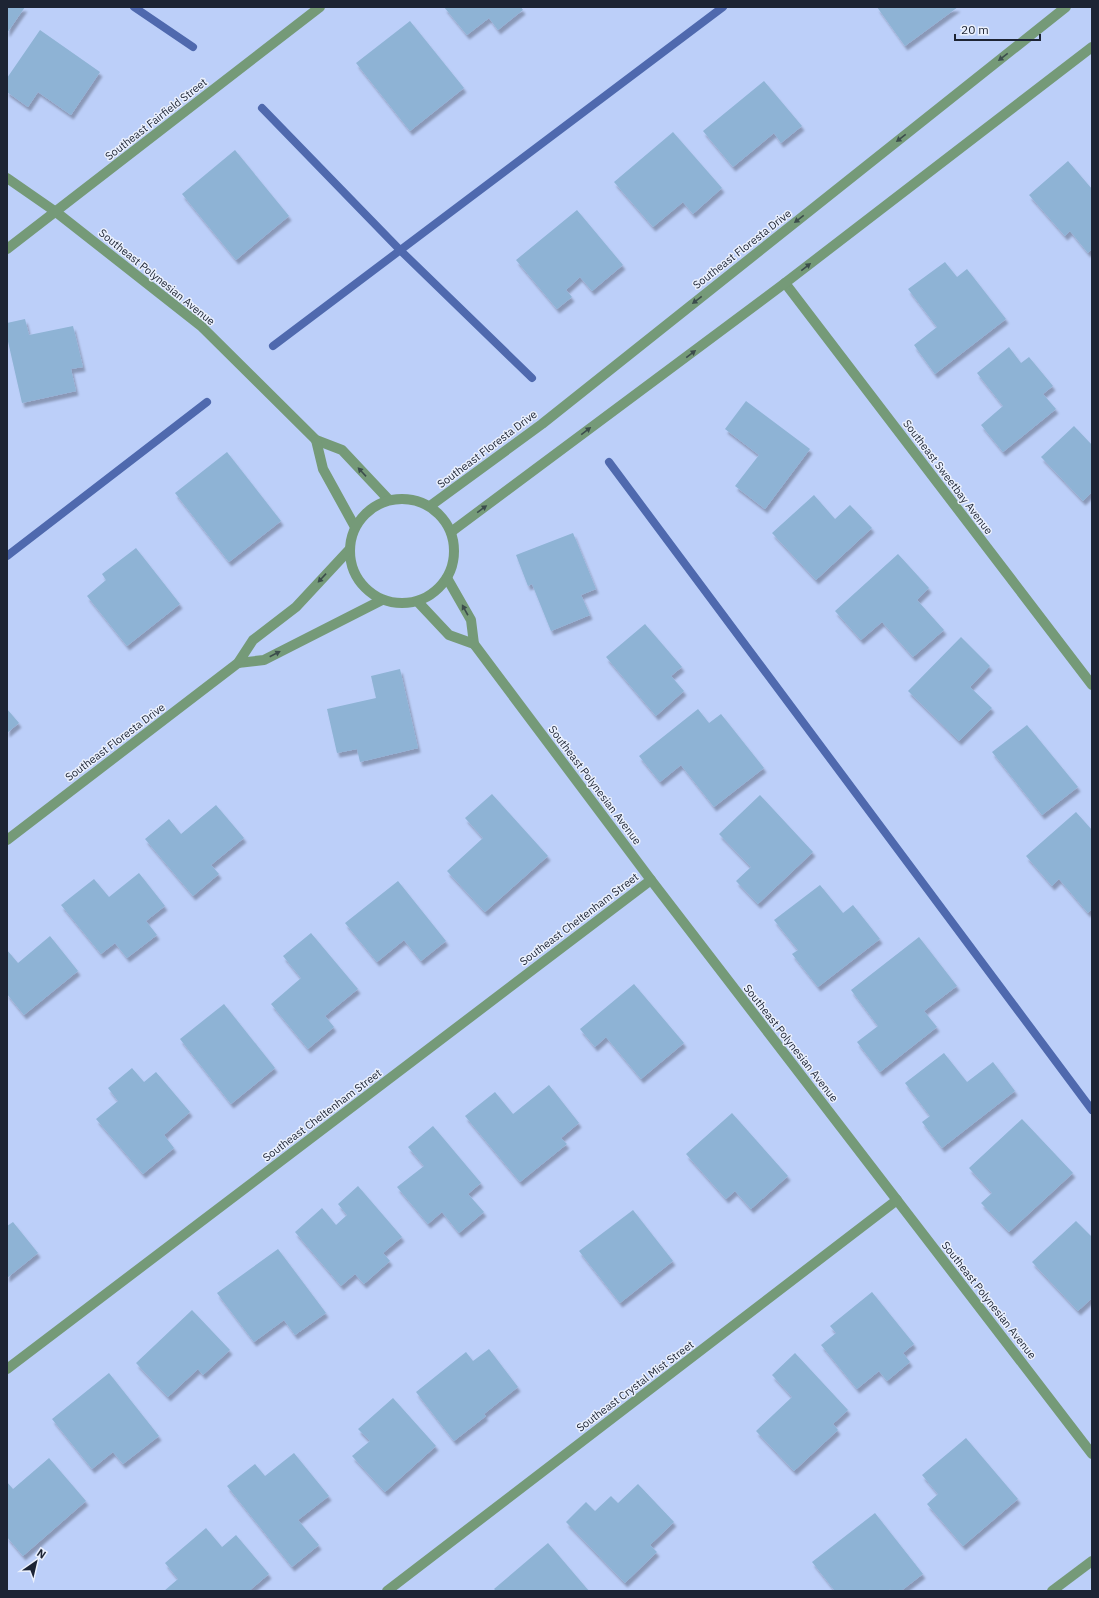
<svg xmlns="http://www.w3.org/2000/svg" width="1099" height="1598" font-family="'IBM Plex Sans',sans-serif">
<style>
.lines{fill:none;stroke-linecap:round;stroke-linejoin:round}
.stream{stroke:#4f69ae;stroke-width:8}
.building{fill:#8eb3d5;filter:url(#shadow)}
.minor{stroke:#759a78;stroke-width:10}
.oneway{fill:#3c4d4c}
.labels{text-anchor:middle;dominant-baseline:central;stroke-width:3;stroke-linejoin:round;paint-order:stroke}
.street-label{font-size:11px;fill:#1d2434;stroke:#eaf0fd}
</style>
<defs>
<filter id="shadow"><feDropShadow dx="2.5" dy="4.5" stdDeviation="1" flood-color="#0004"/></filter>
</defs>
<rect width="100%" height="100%" fill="#bccff9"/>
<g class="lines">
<!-- stream -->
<g class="stream">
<polyline points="134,7 193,47"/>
<polyline points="262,108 400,250 532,378"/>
<polyline points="273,346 723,7"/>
<polyline points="609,462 1092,1110"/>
<polyline points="7,556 207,402"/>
</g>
</g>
<!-- building -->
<g class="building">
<polygon points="7,7 25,7 7,33"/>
<polygon points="444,7 521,7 523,10 498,30 489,18 467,35"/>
<polygon points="877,7 958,7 905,46"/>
<polygon points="410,21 464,88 410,131 356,63"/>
<polygon points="40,30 100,72 71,115 38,92 28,107 7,92 7,78"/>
<polygon points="764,81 802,126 781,143 774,133 733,167 703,131"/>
<polygon points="673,132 722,188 693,214 683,202 653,227 614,182"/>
<polygon points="235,150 289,216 236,260 182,194"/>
<polygon points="1068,161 1092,189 1092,249 1088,253 1070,231 1065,236 1029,195"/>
<polygon points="577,210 623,265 592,291 580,277 566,290 572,297 557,309 516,260"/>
<polygon points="945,262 957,277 967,269 1006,319 935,374 914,345 937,327 908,289"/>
<polygon points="25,319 29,335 73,326 83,367 71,369 76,391 22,403 7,337 7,323"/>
<polygon points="1009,347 1021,363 1029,357 1053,386 1043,394 1056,409 1003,452 981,425 1003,406 977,373"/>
<polygon points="746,401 810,449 765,509 735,486 759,455 725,429"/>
<polygon points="1074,426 1092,445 1092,492 1083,501 1041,457"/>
<polygon points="227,452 281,521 229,562 175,493"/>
<polygon points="814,495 835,519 850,505 872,528 816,580 772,533"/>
<polygon points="573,533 596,589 581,595 590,615 551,631 532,584 528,586 516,555"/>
<polygon points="136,548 180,604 127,646 87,596 106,580 102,574"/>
<polygon points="898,554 929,588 917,600 944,630 913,657 882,622 861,640 835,611"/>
<polygon points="645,624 682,667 671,676 684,691 656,716 606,657"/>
<polygon points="961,637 990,666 970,687 992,708 959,741 908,691"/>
<polygon points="400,669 418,748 360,762 357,749 337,753 327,709 376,698 371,676"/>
<polygon points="7,709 19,723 7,733"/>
<polygon points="698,709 709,723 721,714 764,768 714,807 681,765 660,782 639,756"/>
<polygon points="1027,725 1078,787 1042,815 992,752"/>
<polygon points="492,794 548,856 485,912 447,871 483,838 465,818"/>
<polygon points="760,795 813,852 758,904 736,881 751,867 719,834"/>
<polygon points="216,805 244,838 211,865 219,874 193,896 145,839 169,819 181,834"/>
<polygon points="1076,812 1092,830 1092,909 1088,913 1059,879 1052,886 1026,856"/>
<polygon points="139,873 165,906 146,921 157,935 127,958 115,943 101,954 61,905 94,879 109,897"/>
<polygon points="398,881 446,941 421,961 404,940 377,962 345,923"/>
<polygon points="820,885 843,913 853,905 880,939 818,987 792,954 798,950 774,920"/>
<polygon points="311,933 358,989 325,1016 334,1027 308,1049 271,1004 301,978 283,956"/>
<polygon points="50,936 78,971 24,1015 7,994 7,950 18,963"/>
<polygon points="919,937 957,986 924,1011 937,1027 880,1072 857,1042 878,1026 851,990"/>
<polygon points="634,984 684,1043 641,1079 606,1037 595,1047 580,1029"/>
<polygon points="224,1004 275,1068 231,1104 180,1039"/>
<polygon points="944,1053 967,1082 993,1062 1015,1091 942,1148 922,1122 930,1116 905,1083"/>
<polygon points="132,1068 144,1082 156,1072 190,1112 164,1135 174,1148 143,1174 96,1119 118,1101 108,1088"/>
<polygon points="549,1085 579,1123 561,1138 567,1144 520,1182 465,1116 495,1092 513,1114"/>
<polygon points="732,1113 788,1176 751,1209 735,1191 726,1199 686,1154"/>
<polygon points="1022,1119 1073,1173 1009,1232 981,1203 992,1193 969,1168"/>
<polygon points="433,1126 481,1183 468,1194 484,1212 459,1233 442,1212 428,1224 397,1187 424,1166 408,1147"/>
<polygon points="358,1186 402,1237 383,1253 390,1261 364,1284 355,1274 341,1286 295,1232 322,1208 336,1225 347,1215 338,1204"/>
<polygon points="633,1210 673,1261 620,1303 579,1251"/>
<polygon points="1076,1221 1092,1237 1092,1298 1078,1311 1032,1262"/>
<polygon points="13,1222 38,1253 7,1278 7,1226"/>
<polygon points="278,1249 326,1313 295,1335 284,1320 254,1342 217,1293"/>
<polygon points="872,1292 914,1344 903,1353 910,1362 887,1381 879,1371 857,1389 821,1345 836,1333 830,1326"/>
<polygon points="192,1310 230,1350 203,1375 198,1369 168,1397 136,1363"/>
<polygon points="489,1349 518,1387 484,1414 486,1416 454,1441 416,1392 466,1352 473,1361"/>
<polygon points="795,1353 848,1410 833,1424 838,1430 794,1471 756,1431 792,1397 772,1375"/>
<polygon points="109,1373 159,1436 123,1464 113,1452 92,1469 52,1419"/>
<polygon points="393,1398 436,1446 385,1492 352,1456 370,1441 358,1429"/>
<polygon points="966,1438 1018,1499 963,1546 927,1504 938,1494 922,1475"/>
<polygon points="294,1453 329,1496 298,1520 319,1545 292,1567 227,1486 255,1464 265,1476"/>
<polygon points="49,1458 86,1501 23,1556 7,1537 7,1482 13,1489"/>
<polygon points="638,1484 674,1522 650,1545 657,1552 625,1583 566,1522 586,1502 595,1511 611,1496 618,1503"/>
<polygon points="875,1513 923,1574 901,1591 892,1591 890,1589 888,1591 835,1591 812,1562"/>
<polygon points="206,1528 222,1547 236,1535 269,1574 249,1591 164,1591 178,1579 165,1563"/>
<polygon points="548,1543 589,1591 496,1591 494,1589"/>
</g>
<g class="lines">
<!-- minor -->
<g class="minor">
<polyline points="7,178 56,212 201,326 316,440 342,450 389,500"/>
<polyline points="7,249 320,7"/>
<polyline points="785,283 1092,685"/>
<polyline points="316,440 323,469 355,527"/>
<circle cx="402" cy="551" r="52"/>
<polyline points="430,506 542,424 1066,7"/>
<polyline points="451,532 785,283 1092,47"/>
<polyline points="447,578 471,620 474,644 651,880 1092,1454"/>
<polyline points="418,602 449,635 474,644"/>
<polyline points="238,663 264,660 382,600"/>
<polyline points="7,840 238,663 253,640 296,607 349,550"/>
<polyline points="7,1369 651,880"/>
<polyline points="387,1591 897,1200"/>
<polyline points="1052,1591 1092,1561"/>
</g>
</g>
<!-- one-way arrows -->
<defs><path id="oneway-solid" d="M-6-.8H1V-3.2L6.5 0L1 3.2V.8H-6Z"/></defs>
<g class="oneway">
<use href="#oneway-solid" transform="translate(1003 57) rotate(142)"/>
<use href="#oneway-solid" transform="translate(901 138) rotate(142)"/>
<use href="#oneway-solid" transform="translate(799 219) rotate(142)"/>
<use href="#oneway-solid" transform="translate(806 267) rotate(-38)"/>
<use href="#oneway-solid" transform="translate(697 300) rotate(142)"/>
<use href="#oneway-solid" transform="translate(691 354) rotate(-37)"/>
<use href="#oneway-solid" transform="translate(586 431) rotate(-37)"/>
<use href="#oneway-solid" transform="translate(362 472) rotate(-133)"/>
<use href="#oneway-solid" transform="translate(482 509) rotate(-36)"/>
<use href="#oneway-solid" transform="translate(322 578) rotate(133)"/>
<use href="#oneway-solid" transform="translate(465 610) rotate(-119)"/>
<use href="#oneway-solid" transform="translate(275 654) rotate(-27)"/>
</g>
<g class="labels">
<!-- street labels -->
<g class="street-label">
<text transform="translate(156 119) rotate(-38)">Southeast Fairfield Street</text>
<text transform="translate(742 249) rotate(-38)">Southeast Floresta Drive</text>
<text transform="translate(157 277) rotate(39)">Southeast Polynesian Avenue</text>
<text transform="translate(487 449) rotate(-37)">Southeast Floresta Drive</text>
<text transform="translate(948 477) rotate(53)">Southeast Sweetbay Avenue</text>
<text transform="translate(115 742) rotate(-37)">Southeast Floresta Drive</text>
<text transform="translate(595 785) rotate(53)">Southeast Polynesian Avenue</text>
<text transform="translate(579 919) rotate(-37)">Southeast Cheltenham Street</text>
<text transform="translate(791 1043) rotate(52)">Southeast Polynesian Avenue</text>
<text transform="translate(322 1115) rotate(-37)">Southeast Cheltenham Street</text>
<text transform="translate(989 1300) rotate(52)">Southeast Polynesian Avenue</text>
<text transform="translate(635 1386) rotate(-37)">Southeast Crystal Mist Street</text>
</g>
</g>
<!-- border -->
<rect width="1099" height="1598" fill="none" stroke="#1d2434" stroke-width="16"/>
<!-- north arrow -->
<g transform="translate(36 1562) rotate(34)" stroke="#eaf0fd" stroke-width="3" paint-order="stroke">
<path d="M0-3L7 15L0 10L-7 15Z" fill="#1d2434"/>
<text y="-6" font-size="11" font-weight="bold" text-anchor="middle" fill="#1d2434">N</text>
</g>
<!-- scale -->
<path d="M955 34v6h85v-6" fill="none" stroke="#1d2434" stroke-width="2"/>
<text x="961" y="34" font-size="12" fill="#1d2434" stroke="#eaf0fd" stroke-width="3" paint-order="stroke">20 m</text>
</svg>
